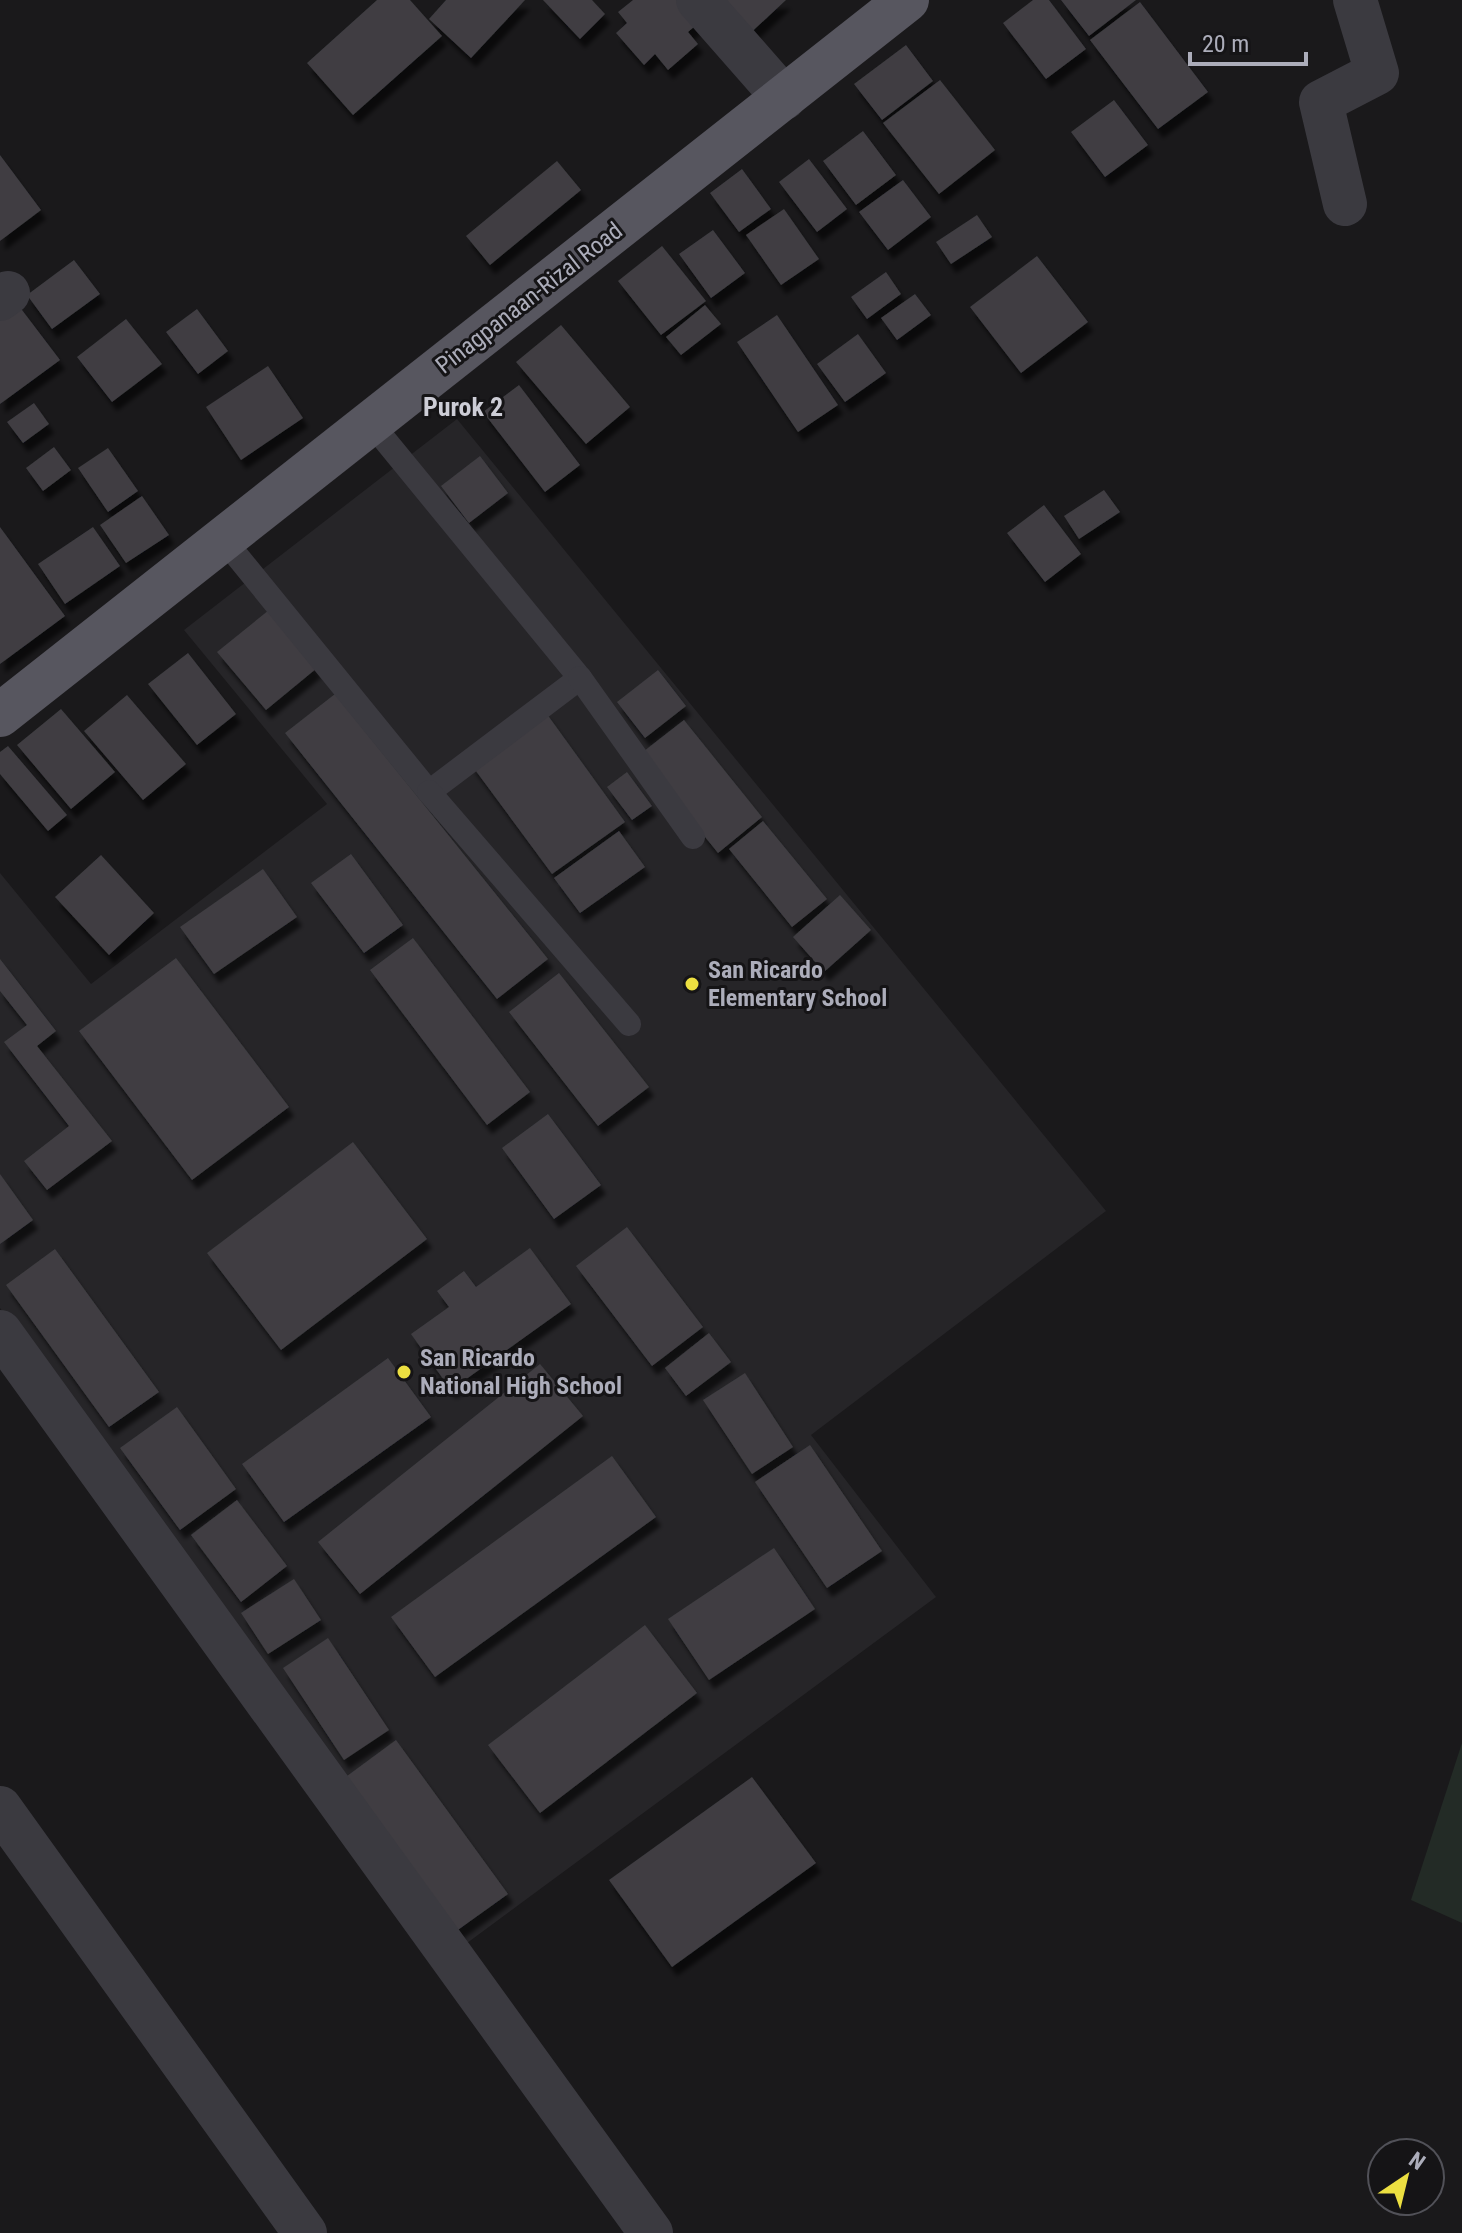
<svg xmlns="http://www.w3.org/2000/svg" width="1462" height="2233" font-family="'Roboto Condensed',sans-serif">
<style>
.built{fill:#262528}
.green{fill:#232b26}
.building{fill:#3f3e42;filter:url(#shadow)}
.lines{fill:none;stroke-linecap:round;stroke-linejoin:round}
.service{stroke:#3b3a40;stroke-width:24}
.minor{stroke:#3b3a40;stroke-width:44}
.primary{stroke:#57565f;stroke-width:44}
.poi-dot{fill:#ecdf41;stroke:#151416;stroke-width:3}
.labels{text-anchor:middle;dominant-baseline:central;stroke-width:6;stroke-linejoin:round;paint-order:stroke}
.street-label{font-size:24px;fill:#acadba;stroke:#151416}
.poi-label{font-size:24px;font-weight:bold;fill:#acadba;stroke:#151416;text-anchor:start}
.neighbourhood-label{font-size:26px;font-weight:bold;fill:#cdcdd6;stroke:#151416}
</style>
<defs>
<filter id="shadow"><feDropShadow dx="5" dy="9" stdDeviation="2" flood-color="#0009"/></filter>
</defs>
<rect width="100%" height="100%" fill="#1a191b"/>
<!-- built -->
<polygon class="built" points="457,419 1106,1211 811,1435 936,1597 459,1949 0,1308 0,873 91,984 327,804 184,630"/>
<!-- green -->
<polygon class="green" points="1462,1743 1462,1923 1411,1900"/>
<!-- building -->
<g class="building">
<polygon points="377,0 410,0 442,36 353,115 307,63"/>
<polygon points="446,0 525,0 471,58 429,19"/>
<polygon points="543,0 592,0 605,14 580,39"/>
<polygon points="633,0 685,0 702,20 688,32 698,44 668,70 655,54 644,65 616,33 627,23 618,12"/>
<polygon points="707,0 786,0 744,39"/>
<polygon points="1033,0 1049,0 1086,49 1046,79 1003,23"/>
<polygon points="1061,0 1136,0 1089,36"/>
<polygon points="1140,2 1208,92 1158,129 1090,40"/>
<polygon points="906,45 933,81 882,120 854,84"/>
<polygon points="940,80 995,150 939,194 883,123"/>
<polygon points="1114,100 1148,145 1105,177 1071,132"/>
<polygon points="863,131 896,175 856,205 823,161"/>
<polygon points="0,155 41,210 0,241"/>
<polygon points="809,159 847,209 817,232 779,182"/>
<polygon points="557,161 581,190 490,265 466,236"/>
<polygon points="742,169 771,209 739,232 710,193"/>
<polygon points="903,180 931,217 888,250 859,212"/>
<polygon points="784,209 819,259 781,285 746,235"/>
<polygon points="977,215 992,237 951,264 936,242"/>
<polygon points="713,230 745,273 711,298 679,254"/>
<polygon points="662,246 706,301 661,335 618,281"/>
<polygon points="1037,256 1088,322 1021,373 970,307"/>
<polygon points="74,260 100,294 52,329 27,295"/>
<polygon points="886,272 901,294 867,319 851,297"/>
<polygon points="915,294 931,315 897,340 881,318"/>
<polygon points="705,305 721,324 681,355 666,337"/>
<polygon points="19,306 60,360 0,404 0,320"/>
<polygon points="197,309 228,351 198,374 166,332"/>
<polygon points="777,315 838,405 798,432 737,342"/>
<polygon points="126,319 162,364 112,402 77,357"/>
<polygon points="561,325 630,407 586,444 516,362"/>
<polygon points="858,334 886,373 845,402 817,364"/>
<polygon points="268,366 303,418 241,460 206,407"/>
<polygon points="519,385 580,465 545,492 483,412"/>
<polygon points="34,403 49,424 23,443 7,422"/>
<polygon points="54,447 71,470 43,491 26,468"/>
<polygon points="108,448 138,491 108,512 78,468"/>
<polygon points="480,456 508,493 469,523 441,486"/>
<polygon points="1104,490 1120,512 1079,539 1064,516"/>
<polygon points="142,496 169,535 126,563 100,525"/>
<polygon points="1044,505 1081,554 1045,582 1007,533"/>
<polygon points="0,527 65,616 0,664"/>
<polygon points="93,527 120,566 65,604 38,564"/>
<polygon points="269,610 317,668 266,710 217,652"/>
<polygon points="188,653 236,714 197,745 148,684"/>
<polygon points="658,670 686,706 645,738 617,702"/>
<polygon points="335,694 548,959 497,999 285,733"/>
<polygon points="127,695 186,764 143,800 84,731"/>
<polygon points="61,709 115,772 71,809 17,745"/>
<polygon points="544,710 625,822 552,874 470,763"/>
<polygon points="684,720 762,817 718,853 639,755"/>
<polygon points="8,746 67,815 48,831 0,774 0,752"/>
<polygon points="627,772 652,806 632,820 607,787"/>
<polygon points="763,821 827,899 792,927 729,849"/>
<polygon points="619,831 645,867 580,913 554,878"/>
<polygon points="351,854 403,925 364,953 311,883"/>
<polygon points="101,855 154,913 109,955 55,897"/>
<polygon points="263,869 297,917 214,974 180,927"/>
<polygon points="840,895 871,930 824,972 793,937"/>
<polygon points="413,938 530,1092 487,1125 370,970"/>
<polygon points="176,958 289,1107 192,1180 79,1031"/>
<polygon points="0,959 56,1031 37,1046 112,1141 47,1190 24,1161 69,1126 4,1042 27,1025 0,991"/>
<polygon points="559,973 649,1087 598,1126 509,1012"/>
<polygon points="548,1114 601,1185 554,1219 502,1148"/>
<polygon points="353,1142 427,1239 281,1350 207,1253"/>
<polygon points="0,1174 33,1220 0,1244"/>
<polygon points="627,1227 703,1327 652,1366 576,1266"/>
<polygon points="530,1248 571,1304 451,1390 411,1334 449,1307 437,1291 464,1271 476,1287"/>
<polygon points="55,1249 159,1392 109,1427 6,1285"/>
<polygon points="709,1333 731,1362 686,1396 665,1368"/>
<polygon points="388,1358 431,1417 284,1522 242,1464"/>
<polygon points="540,1364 583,1416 360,1594 318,1542"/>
<polygon points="745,1373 793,1447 752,1474 703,1400"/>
<polygon points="177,1407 236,1489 180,1530 120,1448"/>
<polygon points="810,1445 882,1551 827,1588 755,1482"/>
<polygon points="612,1456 656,1517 435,1677 391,1617"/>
<polygon points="237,1500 287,1566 241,1602 191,1535"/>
<polygon points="774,1548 815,1609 709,1680 668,1619"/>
<polygon points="294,1579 321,1620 268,1654 241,1613"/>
<polygon points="645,1625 697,1693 540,1813 488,1745"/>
<polygon points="328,1638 389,1730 344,1760 283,1668"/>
<polygon points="396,1740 508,1894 455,1932 343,1779"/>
<polygon points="752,1777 816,1863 672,1967 609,1880"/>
</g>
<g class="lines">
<!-- service -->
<g class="service">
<polyline points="224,540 429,792 580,678 371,423"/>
<polyline points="580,678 693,837"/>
<polyline points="429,792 629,1024"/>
</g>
<!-- minor -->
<g class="minor">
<polyline points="698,0 784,98"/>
<polyline points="1345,204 1321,102 1377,73 1355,0"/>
<polyline points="0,299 8,293"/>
<polyline points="0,1332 651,2233"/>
<polyline points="0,1808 305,2233"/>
</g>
<!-- primary -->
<polyline class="primary" points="0,715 907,0"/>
</g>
<!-- markers -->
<g class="poi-dot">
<circle cx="692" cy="984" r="8"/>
<circle cx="404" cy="1372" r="8"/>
</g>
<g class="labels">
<!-- street labels -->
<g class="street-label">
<text transform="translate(529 298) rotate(-38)">Pinagpanaan-Rizal Road</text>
</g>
<!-- poi labels -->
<g class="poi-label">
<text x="708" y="970">San Ricardo<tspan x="708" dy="28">Elementary School</tspan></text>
<text x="420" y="1358">San Ricardo<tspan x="420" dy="28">National High School</tspan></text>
</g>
<!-- neighbourhood labels -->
<g class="neighbourhood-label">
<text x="463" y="407">Purok 2</text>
</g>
</g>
<!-- north arrow -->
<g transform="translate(1406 2177) rotate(35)"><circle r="38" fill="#151416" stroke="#515158" stroke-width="2"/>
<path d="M0-6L14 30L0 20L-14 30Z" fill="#ecdf41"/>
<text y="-12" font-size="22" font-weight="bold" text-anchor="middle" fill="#acadba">N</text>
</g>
<!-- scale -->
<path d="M1190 52v12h116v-12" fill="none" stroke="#acadba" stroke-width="4"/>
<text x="1202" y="52" font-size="24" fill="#acadba" stroke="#151416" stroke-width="6" paint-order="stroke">20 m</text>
</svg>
